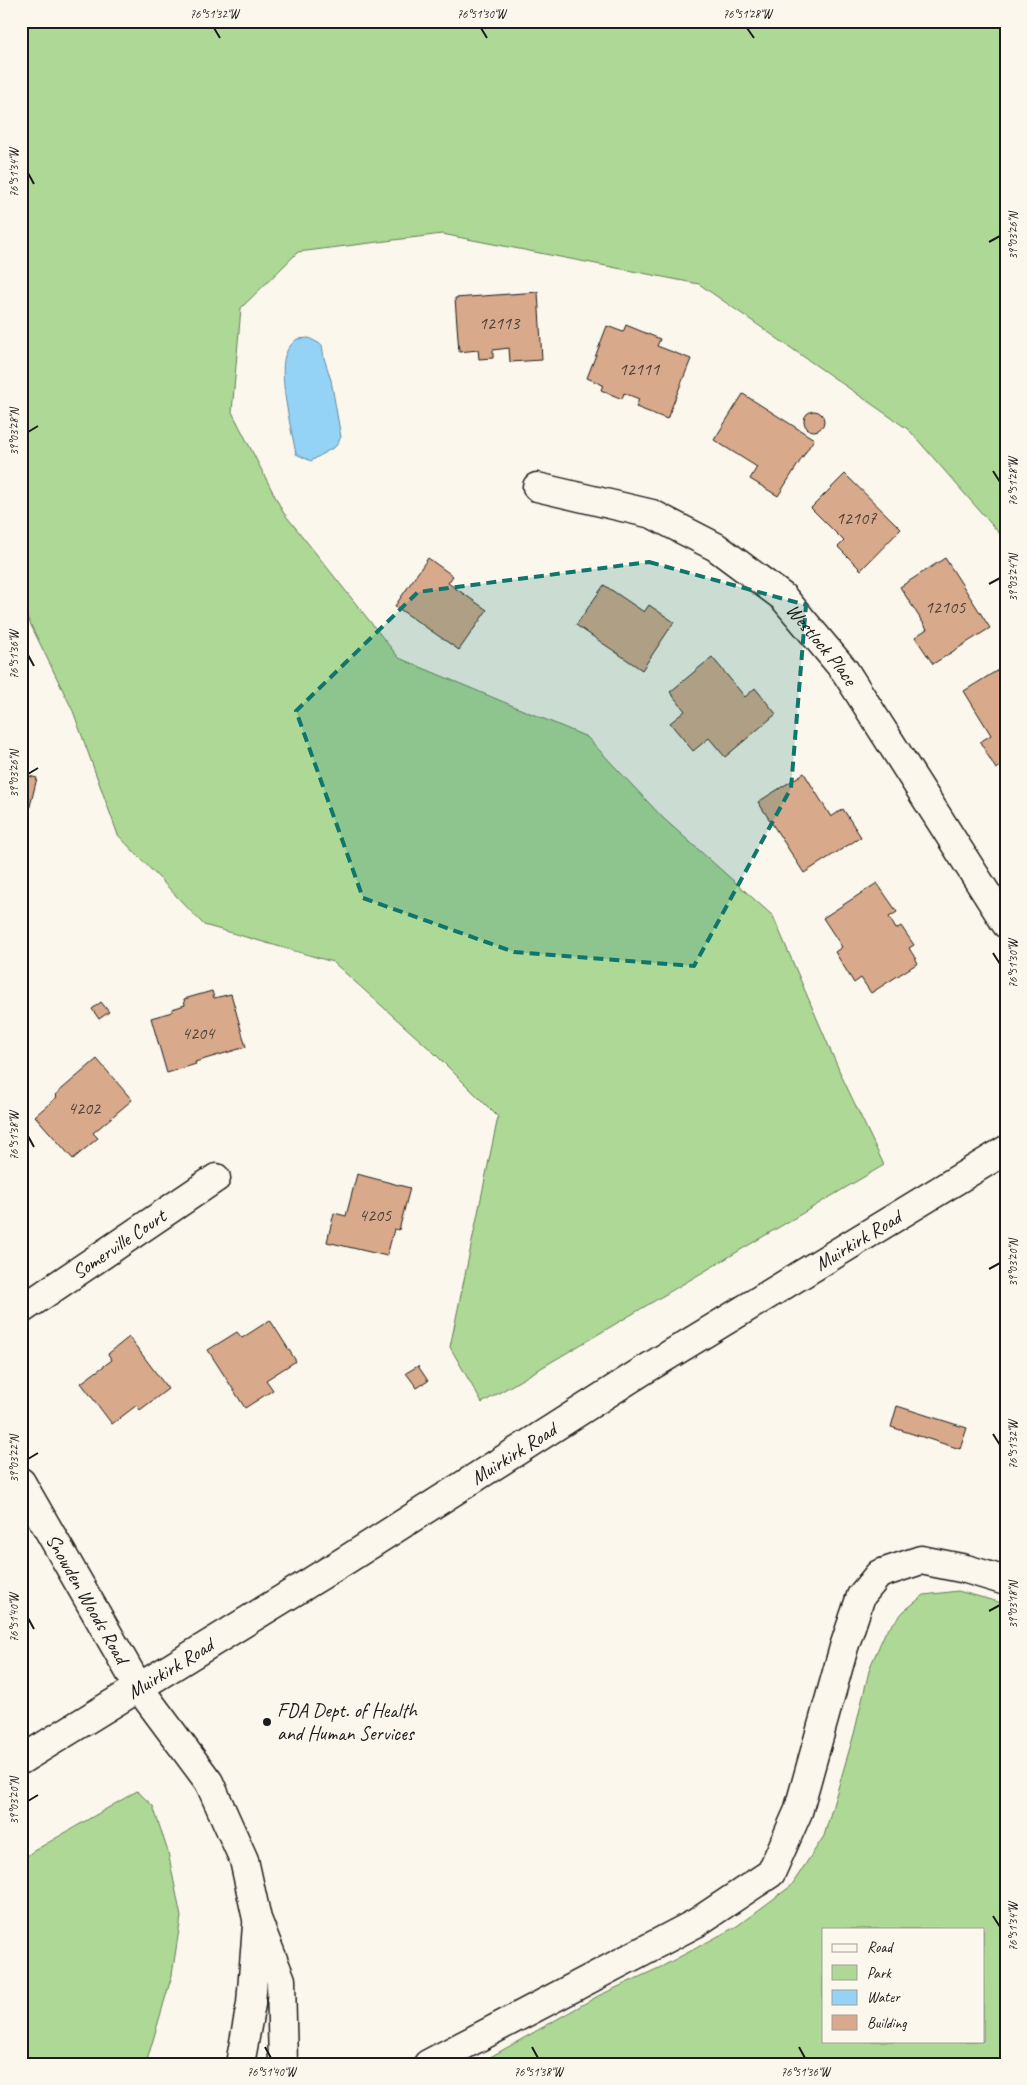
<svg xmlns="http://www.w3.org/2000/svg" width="1027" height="2085" font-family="Caveat,sans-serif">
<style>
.green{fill:#aed896;stroke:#657a59;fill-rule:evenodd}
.water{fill:#95d3f6;stroke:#658a9f}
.building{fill:#d8a98a;stroke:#1c1c1c}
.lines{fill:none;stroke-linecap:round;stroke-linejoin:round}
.street-casing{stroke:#1c1c1c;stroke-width:31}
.secondary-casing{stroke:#1c1c1c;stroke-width:31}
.street{stroke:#fbf7ec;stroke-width:28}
.secondary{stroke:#fbf7ec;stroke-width:28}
.marked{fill:#0f766e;fill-opacity:0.2;stroke:#0f766e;stroke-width:4;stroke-dasharray:10 6;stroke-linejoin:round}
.ticks{fill:none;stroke:#1c1c1c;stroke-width:2}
.poi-dot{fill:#1c1c1c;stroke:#fbf7ec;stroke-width:2}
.labels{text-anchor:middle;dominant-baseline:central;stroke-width:4;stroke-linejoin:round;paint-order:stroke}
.number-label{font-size:18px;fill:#4b3f38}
.street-label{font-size:20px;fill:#1c1c1c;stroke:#fbf7ec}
.poi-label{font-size:20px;fill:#1c1c1c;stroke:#fbf7ec;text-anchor:start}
.neatline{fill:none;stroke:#1c1c1c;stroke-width:2}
.ticks-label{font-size:12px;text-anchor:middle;fill:#1c1c1c}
</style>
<rect width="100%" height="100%" fill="#fbf7ec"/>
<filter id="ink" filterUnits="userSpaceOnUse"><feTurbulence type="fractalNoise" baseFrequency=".02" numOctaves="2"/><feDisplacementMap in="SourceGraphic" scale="10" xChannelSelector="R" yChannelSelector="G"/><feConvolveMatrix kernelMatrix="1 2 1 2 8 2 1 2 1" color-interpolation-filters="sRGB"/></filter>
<g filter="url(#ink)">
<!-- green -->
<g class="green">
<polygon points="21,21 1006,21 1006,541 909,430 699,284 442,234 298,252 241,308 232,412 283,512 399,658 587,737 663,818 773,916 842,1077 884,1165 482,1403 450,1347 498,1117 432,1051 333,962 204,925 118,835 73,711 21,605"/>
<path d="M958 1591 1006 1604V2064H478L598 1996 661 1967 737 1926 791 1886 824 1836 854 1734 870 1667 885 1633 904 1611 924 1595ZM823 1929H983V2041H823Z"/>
<polygon points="137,1791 153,1806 168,1852 181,1917 172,1975 146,2064 21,2064 21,1861 32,1852"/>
</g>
<!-- water -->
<path class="water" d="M309 338 322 345 324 358 331 380 341 437 336 446 311 461 296 454C292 432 276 369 287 351 289 346 294 342 297 339Z"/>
<!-- building -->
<g class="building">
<polygon points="538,292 542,360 510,362 509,348 493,350 493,358 479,359 478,350 459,352 455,298"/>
<polygon points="626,325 660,339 657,346 691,359 667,419 636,407 639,399 624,393 622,399 601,390 603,385 587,378 607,326 623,332"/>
<polygon points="743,394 814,439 778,496 750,479 757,467 714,440"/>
<circle cx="814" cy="421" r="10"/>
<polygon points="845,474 901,529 861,570 838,547 844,541 811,508"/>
<polygon points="428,558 453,576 448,583 487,610 459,650 395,606"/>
<polygon points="945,558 990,628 933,664 915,637 927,629 900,587"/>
<polygon points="604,585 644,612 649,605 674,622 642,670 576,625"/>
<polygon points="712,657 745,697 755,688 776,714 725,757 709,738 693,751 670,723 685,711 670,692"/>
<polygon points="1006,665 1006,763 996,769 980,742 991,735 964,691"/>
<polygon points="804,773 831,817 843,809 861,837 804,873 758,802"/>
<polygon points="21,774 37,778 21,843"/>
<polygon points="877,883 897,912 889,917 896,929 901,926 914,945 909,948 918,963 871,993 861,978 854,983 835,952 842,947 823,918"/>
<polygon points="212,991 214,998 231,994 246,1047 195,1062 196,1064 167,1073 151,1018 172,1012 172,1009 185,1005 184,999"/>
<polygon points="101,1002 109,1012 99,1019 92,1009"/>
<polygon points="97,1059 132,1100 93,1133 98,1138 73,1159 35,1116 57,1097 55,1095"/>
<polygon points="357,1174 410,1188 399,1230 394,1229 387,1256 327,1242 334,1213 346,1216"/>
<polygon points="21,1189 26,1201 21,1203"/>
<polygon points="270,1320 296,1361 266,1380 273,1390 245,1408 208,1350 237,1332 242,1338"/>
<polygon points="129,1337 168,1389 140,1410 137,1405 112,1424 81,1383 112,1360 108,1354"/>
<polygon points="418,1366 428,1381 417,1388 406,1373"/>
<polygon points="897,1406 967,1428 960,1449 891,1427"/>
</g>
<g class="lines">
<defs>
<g id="street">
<path id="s1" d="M537 487 652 514 716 547 783 597 845 671 1006 924"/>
<path id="s2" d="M21 1310 216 1178"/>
<path id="s3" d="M21 1482 139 1688 209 1782 244 1860 257 1919 281 1980 283 2064"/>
<polyline points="240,2064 251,2004 257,1925"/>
<polyline points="428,2064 696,1923 771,1873 798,1812 844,1647 861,1596 879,1574 921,1560 966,1569 1006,1581"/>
</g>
<g id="secondary">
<path id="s4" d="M21 1760 346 1560 641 1372 1006 1150"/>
</g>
</defs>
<!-- street casing -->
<use href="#street" class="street-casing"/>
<!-- secondary casing -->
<use href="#secondary" class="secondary-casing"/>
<!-- street -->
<use href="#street" class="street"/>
<!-- secondary -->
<use href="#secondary" class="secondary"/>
</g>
</g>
<!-- marked area -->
<path class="marked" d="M649 562 806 605 791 788 694 966 514 952 363 898 296 711 418 592Z"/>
<!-- ticks -->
<path class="ticks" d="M214 28 220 38M481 28 487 38M747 28 754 38M28 173 34 184M989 242 1000 236M28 432 38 426M993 471 1000 482M989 584 1000 578M28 655 34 666M28 774 38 768M993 953 1000 964M28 1136 34 1147M989 1269 1000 1263M993 1434 1000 1445M28 1459 38 1453M989 1611 1000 1605M28 1618 34 1629M28 1801 38 1795M993 1916 1000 1927M265 2047 271 2058M532 2047 538 2058M799 2047 805 2058"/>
<!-- markers -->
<circle class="poi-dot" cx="267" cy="1722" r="5"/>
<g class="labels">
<!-- number labels -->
<g class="number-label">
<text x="499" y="323">12113</text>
<text x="639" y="369">12111</text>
<text x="856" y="518">12107</text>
<text x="945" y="607">12105</text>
<text x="198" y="1033">4204</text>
<text x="84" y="1108">4202</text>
<text x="375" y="1215">4205</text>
</g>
<!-- street labels -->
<g class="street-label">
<text stroke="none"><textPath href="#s1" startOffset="335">Westlock Place</textPath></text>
<text stroke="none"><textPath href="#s4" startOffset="985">Muirkirk Road</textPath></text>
<text stroke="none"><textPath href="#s2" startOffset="118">Somerville Court</textPath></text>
<text stroke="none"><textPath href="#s4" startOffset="580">Muirkirk Road</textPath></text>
<text stroke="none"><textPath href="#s3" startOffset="134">Snowden Woods Road</textPath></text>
<text stroke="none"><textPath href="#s4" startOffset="175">Muirkirk Road</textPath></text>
</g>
<!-- poi labels -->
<g class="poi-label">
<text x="277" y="1710">FDA Dept. of Health<tspan x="277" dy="23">and Human Services</tspan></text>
</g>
</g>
<!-- margin -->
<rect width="1027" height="2085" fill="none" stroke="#fbf7ec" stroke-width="55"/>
<!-- legend -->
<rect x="822" y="1928" width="162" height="115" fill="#fbf7ec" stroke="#a29f99"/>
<rect x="832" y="1944" width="25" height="8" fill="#fbf7ec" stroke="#a29f99"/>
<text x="867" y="1952" font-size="15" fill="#1c1c1c">Road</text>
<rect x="832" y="1965" width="25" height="15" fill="#aed896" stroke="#a29f99"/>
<text x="867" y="1978" font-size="15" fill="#1c1c1c">Park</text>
<rect x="832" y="1990" width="25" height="15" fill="#95d3f6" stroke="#a29f99"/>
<text x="867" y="2002" font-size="15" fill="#1c1c1c">Water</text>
<rect x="832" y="2015" width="25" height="15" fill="#d8a98a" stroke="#a29f99"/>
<text x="867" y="2028" font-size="15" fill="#1c1c1c">Building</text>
<rect x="28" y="28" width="972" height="2030" class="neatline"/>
<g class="ticks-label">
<text x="214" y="18">76°51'32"W</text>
<text x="481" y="18">76°51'30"W</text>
<text x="747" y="18">76°51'28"W</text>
<text transform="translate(14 173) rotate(-90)" y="4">76°51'34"W</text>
<text transform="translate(1013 236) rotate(-90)" y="4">39°03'26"N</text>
<text transform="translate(14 432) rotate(-90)" y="4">39°03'28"N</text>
<text transform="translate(1013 482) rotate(-90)" y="4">76°51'28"W</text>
<text transform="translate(1013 578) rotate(-90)" y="4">39°03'24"N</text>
<text transform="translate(14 655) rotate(-90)" y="4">76°51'36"W</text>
<text transform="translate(14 774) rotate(-90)" y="4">39°03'26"N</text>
<text transform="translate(1013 964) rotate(-90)" y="4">76°51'30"W</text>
<text transform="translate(14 1136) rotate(-90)" y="4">76°51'38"W</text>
<text transform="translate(1013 1263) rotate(-90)" y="4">39°03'20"N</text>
<text transform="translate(1013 1445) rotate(-90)" y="4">76°51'32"W</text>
<text transform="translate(14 1459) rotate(-90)" y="4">39°03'22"N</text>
<text transform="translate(1013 1605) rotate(-90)" y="4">39°03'18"N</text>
<text transform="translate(14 1618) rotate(-90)" y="4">76°51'40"W</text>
<text transform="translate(14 1801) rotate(-90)" y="4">39°03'20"N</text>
<text transform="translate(1013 1927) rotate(-90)" y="4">76°51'34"W</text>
<text x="271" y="2076">76°51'40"W</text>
<text x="538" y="2076">76°51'38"W</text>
<text x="805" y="2076">76°51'36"W</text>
</g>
</svg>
